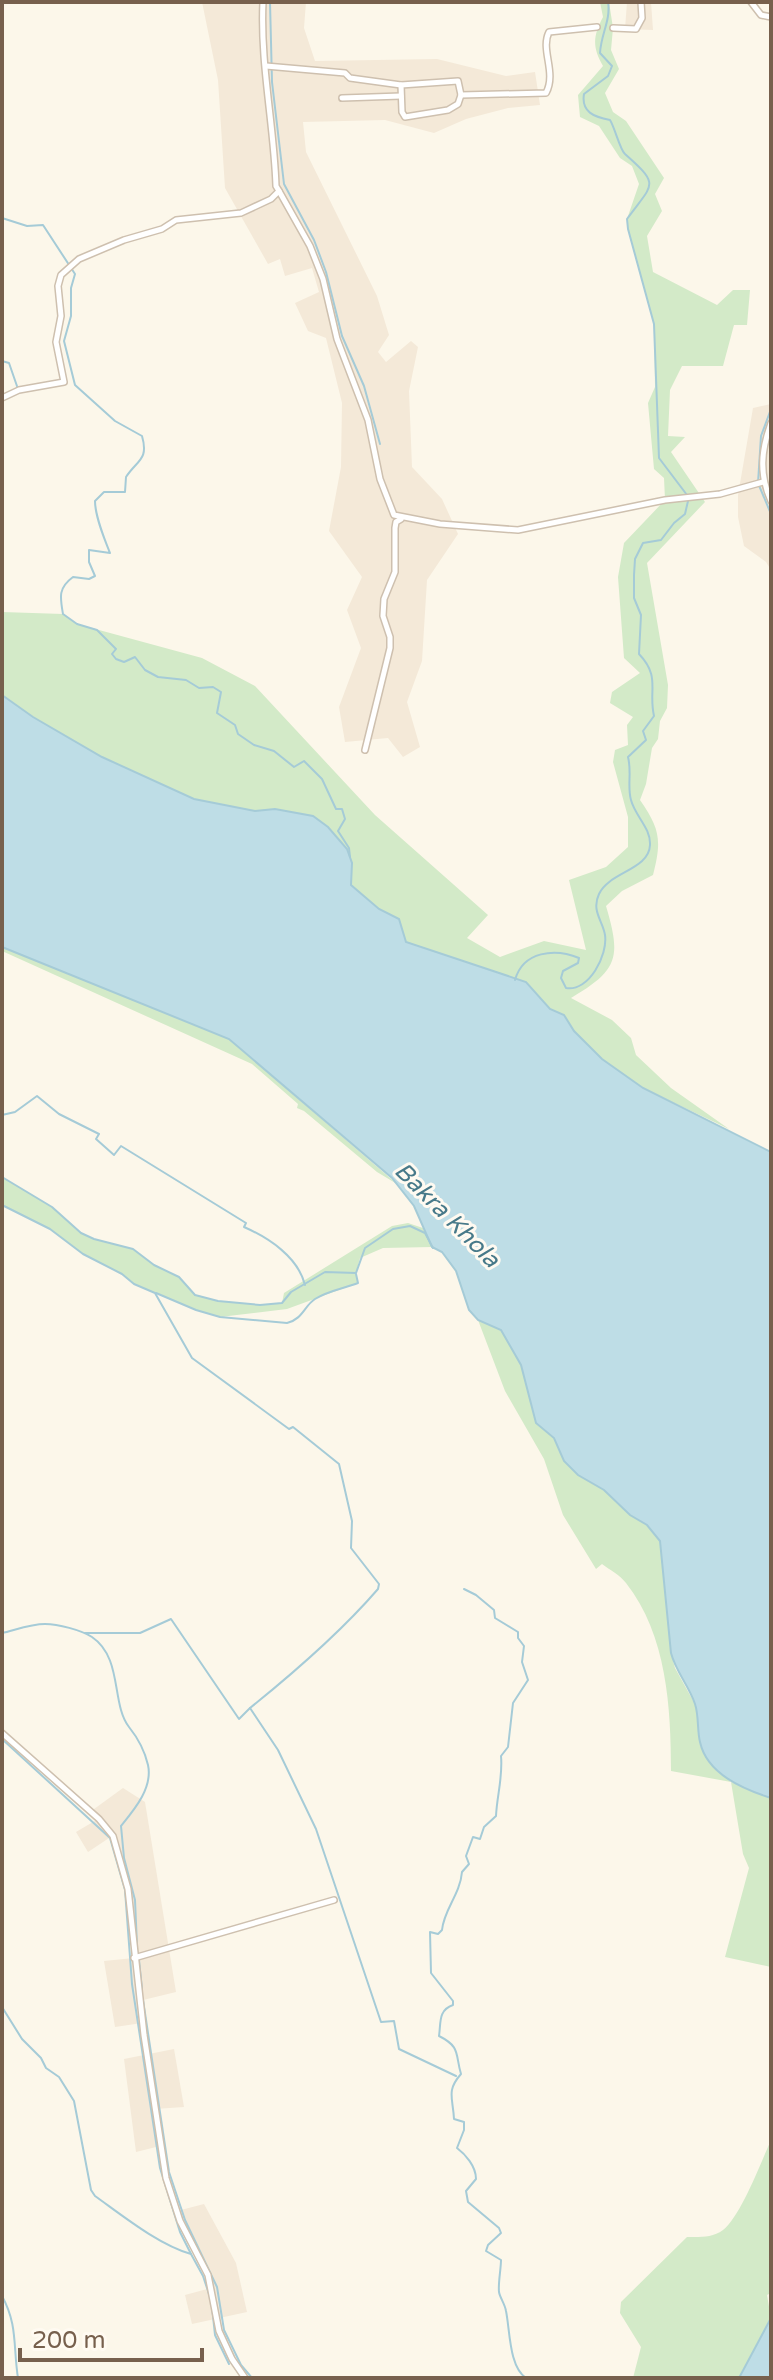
<svg xmlns="http://www.w3.org/2000/svg" width="773" height="2380" font-family="'Varela Round',sans-serif">
<style>
.residential{fill:#f4e9d8}
.green{fill:#d3eac8}
.water{fill:#bedde6;stroke:#a5cbd7;stroke-width:2}
.lines{fill:none;stroke-linecap:round;stroke-linejoin:round}
.stream{stroke:#a5cbd7;stroke-width:2}
.minor-casing{stroke:#cec0af;stroke-width:8}
.minor{stroke:#fff;stroke-width:5}
.labels{text-anchor:middle;dominant-baseline:central;stroke-width:6;stroke-linejoin:round;paint-order:stroke}
.water-label{font-size:24px;font-style:italic;fill:#477989;stroke:#fffaf1}
</style>
<rect width="100%" height="100%" fill="#fcf7ea"/>
<g class="residential">
<path d="M202,2h104l-2,26 11,33 122,-2 69,17 29,-4 5,33 -32,3 -42,11 -32,14 -49,-13 -82,2 3,30 71,144 12,39 -11,17 8,10 25,-21 7,6 -9,44 3,76 30,32 16,35 -31,46 -5,81 -15,41 13,45 -17,10 -15,-19 -43,4 -6,-35 22,-59 -14,-38 15,-33 -33,-46 12,-64 1,-64 -16,-65 -18,-7 -13,-28 24,-11 -7,-24 -27,8 -5,-17 -12,5 -43,-76 -7,-108z"/>
<path d="M627,2h24l2,28 -28,-1z"/>
<path d="M771,404v166l-5,-8 -22,-16 -6,-29v-22l15,-87z"/>
<path d="M123,1788l22,14 31,190 -37,9 3,22 -27,4 -11,-66 30,-3 -6,-69 -16,-53 -24,16 -12,-20 22,-13 -8,-7z"/>
<path d="M174,2049l10,58 -29,2 5,37 -24,6 -12,-93z"/>
<path d="M204,2204l32,59 11,49 -55,12 -7,-29 26,-7 -34,-77z"/>
</g>
<g class="green">
<path d="M600,2h9l4,26 -2,22 8,19 -14,24 8,19 13,9 38,57 -9,16 7,17 -15,25 6,36 64,33 16,-15h17l-3,35h-13l-11,41h-41l-12,24 -2,46 17,1 -14,15 34,50 -58,61 21,122 -1,23 -7,13 -2,18 -6,9 -6,36 -6,16c20,29 22,40 13,75l-31,16 -16,15c15,51 13,64 -35,92l41,22 19,18 5,17 35,33 58,41 -86,-41 -41,-29 -28,-28 -10,-15 -14,-7 -24,-27 -120,-40 -7,-23 -20,-10 -28,-24 1,-22 -77,-54 -20,2 -61,-12 -92,-42 -69,-40 -31,-22v-83l61,2 14,10 125,34 53,28 120,129 113,100 -21,23 33,19 44,-16 42,9 -17,-70 37,-13 22,-20v-30l-15,-55 2,-12 13,-5 -1,-20 6,-8 -23,-14 2,-11 28,-19 -16,-15 -6,-81 6,-34 41,-43 -1,-22 -10,-9 -6,-66 7,-16 -1,-63 -26,-95 -1,-10 12,-35 -7,-18 -12,-8 -21,-32 -19,-9 -2,-22 25,-29c-11,-19 -10,-30 0,-49z"/>
<path d="M2,947l227,92 168,145 -20,-12 -73,-61 -7,-3 1,-4 -46,-40 -250,-113z"/>
<path d="M2,1177l50,30 29,26 13,6 39,10 21,16 25,12 17,18 22,6 42,4 22,-2 2,-10 108,-67 16,-3 15,5 9,19 -49,1 -23,10 -4,15 2,10 -71,26 -67,8 -24,-7 -62,-26 -12,-10 -39,-20 -33,-25 -45,-23 -3,-1z"/>
<path d="M478,1320l23,10 20,35 15,58 18,15 10,23 22,19 18,10 26,25 17,10 13,16 11,112 4,15 21,38 5,42 30,34 40,16v169l-46,-10 24,-89 -6,-14 -12,-72 -60,-11c0,-63 -4,-136 -45,-188 -6,-8 -16,-13 -24,-19l-6,5 -33,-54 -19,-56 -39,-68z"/>
<path d="M771,2140v153l-4,2 4,23 -32,60h-106l8,-31 -21,-34 1,-11 66,-65c13,0 25,1 36,-7 18,-14 38,-68 48,-90z"/>
</g>
<g class="water">
<path d="M2,695l31,22 69,40 92,42 61,12 20,-2 38,7 15,11 19,22 5,14 -1,22 28,24 20,10 7,23 120,40 24,27 14,6 10,16 28,28 41,29 128,64v646c-28,-9 -64,-24 -71,-56 -3,-12 -1,-26 -5,-38 -6,-18 -19,-32 -24,-51l-11,-112 -13,-16 -17,-10 -26,-25 -26,-15 -14,-14 -10,-23 -18,-15 -15,-58 -20,-35 -23,-10 -9,-10 -13,-39 -14,-19 -10,-5 -18,-41 -22,-28 -163,-139 -227,-92z"/>
<path d="M771,2318v60h-32z"/>
</g>
<g class="lines">
<g class="stream">
<path d="M270,2l2,80 12,102 30,56 12,32 16,64 22,50 16,58"/>
<path d="M608,2c3,18 -7,32 -8,51l12,13 -4,10 -24,18c-3,18 10,23 26,26 5,8 10,30 15,34 36,32 28,29 2,65l1,10 26,95 5,134 28,37"/>
<path d="M2,218l25,8 16,-1 32,49 -4,14v28l-7,25 11,44 40,36 27,15c7,24 -5,24 -16,41l-1,15h-21l-9,9c0,15 9,37 15,52l-21,-3v12l6,14 -6,3 -16,-2c-15,11 -13,20 -10,37l14,10 20,6 19,19 -4,5 4,5 8,3 11,-5 10,13 13,7 28,3 13,8 14,-1 8,5 -4,21 18,12 3,9 16,11 20,6 20,16 10,-6 18,18 14,30h6l3,10 -7,12 11,17 1,9"/>
<path d="M2,361l7,2 9,26"/>
<path d="M771,409l-10,27 -3,47 13,31"/>
<path d="M515,980c8,-29 40,-32 64,-22l-1,5 -15,8 -2,7 5,10c23,4 42,-33 39,-53 -2,-14 -14,-24 -6,-41 10,-22 50,-24 51,-49 1,-17 -15,-29 -19,-45 -4,-14 1,-28 -3,-43l18,-17 -3,-9 11,-15c-6,-26 7,-39 -15,-62l2,-39 -7,-17v-23l1,-16 8,-16 18,-3 13,-17 11,-9 3,-13"/>
<path d="M2,1115l13,-3 22,-16 22,18 40,20 -3,5 18,16 7,-9 125,77 -2,4c25,11 54,30 61,58"/>
<path d="M2,1177l50,30 29,26 13,6 39,10 21,16 25,12 16,18 23,6 42,4 22,-2 9,-11 34,-20 31,1 9,-25 28,-19 17,-3 15,7 8,15"/>
<path d="M2,1205l48,24 33,25 39,20 12,10 21,9 37,65 97,71 4,-2 46,37 13,57 -1,27 28,36 -1,5c-38,44 -82,82 -128,119"/>
<path d="M156,1293l40,17 24,7 67,6c16,-4 17,-17 28,-24 12,-8 30,-11 43,-16l-2,-9"/>
<path d="M464,1589l12,6 18,15 1,8 23,14v6l6,8 -2,16 6,18 -15,23 -5,44 -7,9c2,21 -4,39 -5,60l-12,11 -4,12 -7,-2 -7,19 3,8 -7,8c-2,23 -18,37 -20,58l-4,4 -8,-2 1,41 22,28v4c-15,5 -12,18 -14,31 22,11 16,18 22,38 -15,17 -8,24 -7,45l10,3v8l-7,18c8,6 19,18 19,31l-10,12 2,11 31,26 2,5 -13,12 -2,6 15,9c0,9 -3,23 -2,32 1,6 6,12 7,19 4,19 3,56 20,67"/>
<path d="M2,1633c13,-3 29,-9 43,-9 13,0 36,6 47,13 31,21 19,67 37,90 8,10 16,25 19,38 5,23 -14,45 -27,61l3,32 11,42 2,46"/>
<path d="M85,1633h55l31,-14 68,100 11,-11 28,42 38,79 65,193 13,-1 5,28 57,27"/>
<path d="M2,1739l108,99 15,52 7,94 28,184 20,64 11,22"/>
<path d="M139,1960l3,29"/>
<path d="M143,2000l26,172 16,48 32,67 7,43 17,35 11,13"/>
<path d="M2,2007l20,32 19,19 5,10 13,9 15,24 17,89 4,6c28,20 64,49 96,58l12,22 7,21"/>
<path d="M2,2296c16,29 11,51 16,82"/>
<path d="M212,2307l3,28 14,29"/>
</g>
<defs>
<g id="minor">
<path d="M751,2l10,13 10,2"/>
<path d="M613,28l23,1 6,-11 -1,-16"/>
<path d="M266,66l79,7 5,5 51,7 57,-4 3,14 85,-2c11,-21 -6,-43 3,-61l48,-5"/>
<path d="M401,85l1,27 3,5 43,-7 10,-6 3,-9"/>
<path d="M342,98l59,-2"/>
<path d="M279,191l31,55 13,33 14,60 31,81 12,59 14,36 46,9 78,6 147,-30 55,-6 43,-12"/>
<path d="M2,398l17,-8 45,-8 -8,-40 5,-26 -3,-30 3,-11 18,-16 45,-19 38,-11 14,-9 65,-7 30,-14 8,-8 -3,-5c-2,-61 -16,-123 -13,-184"/>
<path d="M771,423c-10,28 -12,51 0,78"/>
<path d="M365,750l25,-102v-11l-7,-21 1,-17 11,-27v-44l1,-6 5,-3"/>
<path d="M2,1733l97,86 14,17 15,53 16,146 22,143 14,43 28,54 11,56 13,28 13,19"/>
<path d="M134,1958l200,-58"/>
</g>
</defs>
<use href="#minor" class="minor-casing"/>
<use href="#minor" class="minor"/>
</g>
<g class="labels">
<g class="water-label">
<text transform="translate(447 1215) rotate(45)">Bakra Khola</text>
</g>
</g>
<rect width="773" height="2380" fill="none" stroke="#77604d" stroke-width="8"/>
<path d="M20 2348v12h182v-12" fill="none" stroke="#77604d" stroke-width="4"/>
<text x="32" y="2348" font-size="24" fill="#77604d" stroke="#fffaf1" stroke-width="6" paint-order="stroke">200 m</text>
</svg>
